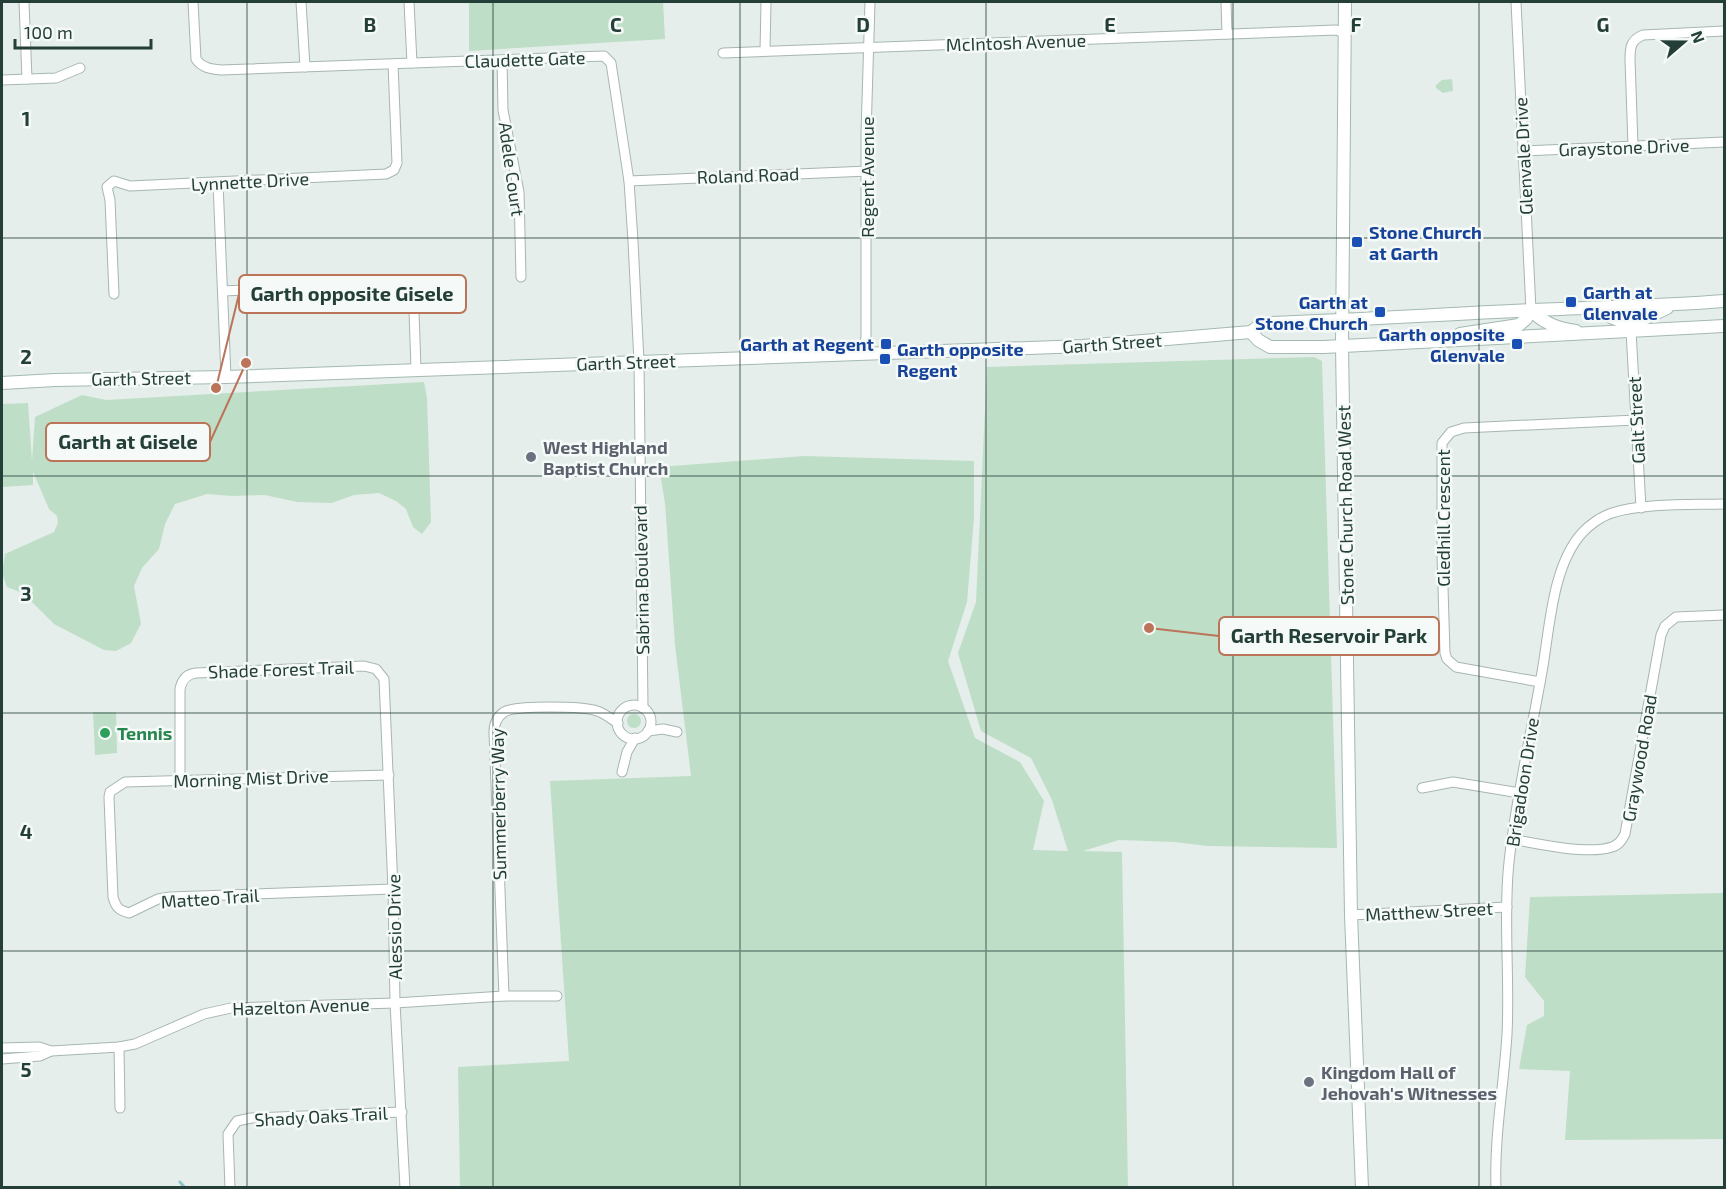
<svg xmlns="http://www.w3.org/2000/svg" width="1726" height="1189" font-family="'Exo 2',sans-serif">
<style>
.green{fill:#bfdec7}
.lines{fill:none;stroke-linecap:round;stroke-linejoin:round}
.stream{stroke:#8fc6d0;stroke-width:3}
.street-casing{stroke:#a7b6b1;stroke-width:11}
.secondary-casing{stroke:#a3b9b1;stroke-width:14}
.street{stroke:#fff;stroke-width:9}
.secondary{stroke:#fff;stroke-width:12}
.grid{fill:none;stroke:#243f38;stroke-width:1.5;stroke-opacity:0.55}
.transit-dot{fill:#1a4fb4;stroke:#f5faf8;stroke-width:2}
.worship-dot{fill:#6b7280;stroke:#f5faf8;stroke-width:2}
.leisure-dot{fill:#2e9e5b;stroke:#f5faf8;stroke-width:2}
.labels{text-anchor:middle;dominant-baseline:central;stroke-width:5;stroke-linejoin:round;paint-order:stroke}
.street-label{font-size:18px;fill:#243f38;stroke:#f5faf8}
.transit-label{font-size:18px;font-weight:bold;fill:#164399;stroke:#f5faf8;text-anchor:start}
.worship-label{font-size:18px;font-weight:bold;fill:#5b616d;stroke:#f5faf8;text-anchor:start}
.leisure-label{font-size:18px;font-weight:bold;fill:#27864d;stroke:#f5faf8;text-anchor:start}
.grid-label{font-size:20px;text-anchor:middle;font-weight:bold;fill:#243f38;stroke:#f5faf8;stroke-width:5;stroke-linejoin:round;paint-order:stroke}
.leader{fill:none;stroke:#bb7458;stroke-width:2}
.callout-dot{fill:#bb7458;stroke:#f5faf8;stroke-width:2}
.callout{fill:#f5faf8;stroke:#bb7458;stroke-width:2}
.callout-label{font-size:20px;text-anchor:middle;font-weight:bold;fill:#243f38}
</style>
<rect width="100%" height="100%" fill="#e5eeea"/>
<g class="green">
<path d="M469,2h194l2,37 -196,12z"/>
<path d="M1452,79l1,12 -10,2 -7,-5v-3l6,-5z"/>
<path d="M1314,357l8,4 15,487 -129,-2 -34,-4 -55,-2 -36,11 39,1 6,335h-668l-2,-120 111,-6 -19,-280 141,-5 -16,-131 -10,-142 -6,-36 145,-11 170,5v57l-7,84 -19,59 27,77 45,24 24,39 -11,49 35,1 -16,-51 -21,-42 -50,-27 -23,-78 18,-51 11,-235z"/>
<path d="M424,382l3,16 4,124 -9,12 -9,-7 -7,-18 -10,-8 -17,-8 -25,2 -22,8 -35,-1 -32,-7 -33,1 -25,-2 -32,10 -10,20 -6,25 -17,19 -8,18 7,38 -10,19 -15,8 -12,-1 -50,-26 -31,-31 -16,-6 -5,-14 3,-19 49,-22 4,-9 -1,-7 -8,-7 -16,-37v13l-31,2v-83l26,-1 4,58 3,-44 47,-22 24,5z"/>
<path d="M93,712h23l1,41 -22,2z"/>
<circle cx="634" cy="721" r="7"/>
<path d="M1724,893v246l-159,1 5,-69 -51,-2 8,-44 17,-9v-15l-19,-24 5,-80z"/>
</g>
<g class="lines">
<path class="stream" d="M180,1182l5,6"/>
<defs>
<g id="street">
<path d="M24,2l3,77"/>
<path d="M193,2l3,57c6,9 15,10 25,11l383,-14 7,7 18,118 4,60 6,121 4,346"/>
<path d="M301,2l4,65"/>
<path d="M409,2l3,61"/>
<path d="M1226,2l1,32"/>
<path d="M1516,2l15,308"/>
<path d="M765,51l1,-49"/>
<path d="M723,53l613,-23 9,3"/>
<path d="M502,60l1,50 16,82 2,85"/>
<path d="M2,80l54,-2 24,-10"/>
<path d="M1633,146l-3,-87c0,-12 1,-19 13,-24l81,-4"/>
<path d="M1523,151l201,-9"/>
<path d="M629,181l239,-10"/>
<path d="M218,183l8,194"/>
<path d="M223,291l190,-8 3,86"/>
<path d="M114,294l-4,-94 -3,-13 7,-6 16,5 256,-12 8,-4 3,-7 -4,-99"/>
<path d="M1631,331l10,177"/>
<path d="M863,353l3,-16v-203l4,-132"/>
<path d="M1540,682l-84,-15 -9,-8 -2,-6 -3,-98v-112l9,-11 13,-4 172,-8"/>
<circle cx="634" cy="722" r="17"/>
<path d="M648,731l15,-2 14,3"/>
<path d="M622,772l5,-20 8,-14"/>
<path d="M389,775l-264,7 -15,10 -1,5 4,100c3,11 6,13 16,16l29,-14 12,-2 223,-8"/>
<path d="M180,780v-91c2,-10 7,-15 16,-16l168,-7 12,3 8,10 9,210 2,114 10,185"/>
<path d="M1422,788l31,-6 67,11"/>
<path d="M1512,839c25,5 77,16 100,8 7,-2 10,-7 13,-13l36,-199 4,-9 11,-9 48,-2"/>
<path d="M1351,915l156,-8"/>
<path d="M504,996l-10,-264c0,-8 3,-15 10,-20 12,-7 79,-6 93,-1 7,2 14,8 21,12"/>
<path d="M119,1047l1,61"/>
<path d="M2,1048l37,-1 12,4 68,-4 16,-3 69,-30 27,-6 164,-5 109,-7h53"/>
<path d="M2,1059l38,-3 11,-5"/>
<path d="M230,1188l-2,-54 9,-13 14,-3 151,-6"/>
<path d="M1496,1188c-2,-52 8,-103 11,-154 3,-57 -4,-115 2,-172 7,-66 23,-131 34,-196 7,-42 10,-101 39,-133 7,-8 20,-17 30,-20 31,-10 79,-8 112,-9"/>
</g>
<g id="secondary">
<path d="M1345,2l-3,344 9,569 11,273"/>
<path d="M1594,310l29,12 8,9 4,-8 32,-15"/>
<path d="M1251,332l7,8 12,7h54l400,-21"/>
<path d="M1460,334l59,-9 7,-6 5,-9c11,12 28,19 45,21"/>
<path d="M2,383l53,-3 171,-3 857,-31 168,-14 9,-7 11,-2c87,-3 175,-9 263,-13 63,-3 127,-4 190,-9"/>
</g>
</defs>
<use href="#street" class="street-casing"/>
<use href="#secondary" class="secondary-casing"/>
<use href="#street" class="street"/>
<use href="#secondary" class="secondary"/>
</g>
<path class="grid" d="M247,2v1186M493,2v1186M740,2v1186M986,2v1186M1233,2v1186M1479,2v1186M2,238h1722M2,476h1722M2,713h1722M2,951h1722"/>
<g class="transit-dot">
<rect x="1351" y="236" width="12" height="12" rx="3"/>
<rect x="1565" y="296" width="12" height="12" rx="3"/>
<rect x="1374" y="306" width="12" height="12" rx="3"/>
<rect x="880" y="338" width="12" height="12" rx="3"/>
<rect x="1511" y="338" width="12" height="12" rx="3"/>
<rect x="879" y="353" width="12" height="12" rx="3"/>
</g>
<g class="worship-dot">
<circle cx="531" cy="457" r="6"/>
<circle cx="1309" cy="1082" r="6"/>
</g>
<circle class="leisure-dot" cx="105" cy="733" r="6"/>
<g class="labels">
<g class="street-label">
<text transform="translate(1016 42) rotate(-2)">McIntosh Avenue</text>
<text transform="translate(525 59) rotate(-2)">Claudette Gate</text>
<text transform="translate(1624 147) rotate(-2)">Graystone Drive</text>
<text transform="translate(1523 156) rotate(-93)">Glenvale Drive</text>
<text transform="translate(512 169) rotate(82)">Adele Court</text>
<text transform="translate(748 175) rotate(-2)">Roland Road</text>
<text transform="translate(867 177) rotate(-90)">Regent Avenue</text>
<text transform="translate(250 181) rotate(-3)">Lynnette Drive</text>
<text transform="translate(1112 343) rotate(-4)">Garth Street</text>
<text transform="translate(626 362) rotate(-2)">Garth Street</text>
<text transform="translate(141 378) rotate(-1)">Garth Street</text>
<text transform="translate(1636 420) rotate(-93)">Galt Street</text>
<text transform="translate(1345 505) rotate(-91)">Stone Church Road West</text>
<text transform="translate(1443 518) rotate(-90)">Gledhill Crescent</text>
<text transform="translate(641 580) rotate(-91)">Sabrina Boulevard</text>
<text transform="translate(281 669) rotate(-2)">Shade Forest Trail</text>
<text transform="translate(1639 758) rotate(-80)">Graywood Road</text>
<text transform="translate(251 778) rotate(-2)">Morning Mist Drive</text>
<text transform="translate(1522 782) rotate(-81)">Brigadoon Drive</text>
<text transform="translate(498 804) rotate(-91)">Summerberry Way</text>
<text transform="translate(210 898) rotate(-4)">Matteo Trail</text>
<text transform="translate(1429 911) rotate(-3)">Matthew Street</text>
<text transform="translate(394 927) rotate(-91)">Alessio Drive</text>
<text transform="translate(301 1006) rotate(-2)">Hazelton Avenue</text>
<text transform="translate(321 1116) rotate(-3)">Shady Oaks Trail</text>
</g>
<g class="transit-label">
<text x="1369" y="232">Stone Church<tspan x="1369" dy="21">at Garth</tspan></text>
<text x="1583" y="292">Garth at<tspan x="1583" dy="21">Glenvale</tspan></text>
<text x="1368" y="302" text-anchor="end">Garth at<tspan x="1368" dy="21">Stone Church</tspan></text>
<text x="1505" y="334" text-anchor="end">Garth opposite<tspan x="1505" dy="21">Glenvale</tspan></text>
<text x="874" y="344" text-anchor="end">Garth at Regent</text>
<text x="897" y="349">Garth opposite<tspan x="897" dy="21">Regent</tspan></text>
</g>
<g class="worship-label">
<text x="543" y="447">West Highland<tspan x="543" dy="21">Baptist Church</tspan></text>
<text x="1321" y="1072">Kingdom Hall of<tspan x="1321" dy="21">Jehovah's Witnesses</tspan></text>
</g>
<g class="leisure-label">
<text x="117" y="733">Tennis</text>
</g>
</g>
<g class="grid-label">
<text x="370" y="32">B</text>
<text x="616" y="32">C</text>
<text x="863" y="32">D</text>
<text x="1110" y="32">E</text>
<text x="1356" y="32">F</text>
<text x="1603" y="32">G</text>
<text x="26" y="126">1</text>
<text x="26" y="364">2</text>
<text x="26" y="601">3</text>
<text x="26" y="839">4</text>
<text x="26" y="1077">5</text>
</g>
<path class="leader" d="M216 388L239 294M246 363L210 442M1149 628L1219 636"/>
<g class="callout-dot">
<circle cx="216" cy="388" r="6"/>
<circle cx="246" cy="363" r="6"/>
<circle cx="1149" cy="628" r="6"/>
</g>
<g class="callout">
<rect x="239" y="275" width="227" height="38" rx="6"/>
<rect x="46" y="423" width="164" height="38" rx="6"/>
<rect x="1219" y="617" width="220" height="38" rx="6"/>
</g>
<g class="callout-label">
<text x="352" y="301">Garth opposite Gisele</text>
<text x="128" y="449">Garth at Gisele</text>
<text x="1329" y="643">Garth Reservoir Park</text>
</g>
<rect width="1726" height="1189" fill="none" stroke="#243f38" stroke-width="6"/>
<g transform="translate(1684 42) rotate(70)" stroke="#f5faf8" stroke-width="4.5" paint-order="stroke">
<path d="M0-4.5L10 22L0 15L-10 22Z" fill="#243f38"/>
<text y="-9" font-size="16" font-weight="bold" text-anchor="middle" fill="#243f38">N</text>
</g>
<path d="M15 39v9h136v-9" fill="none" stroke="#243f38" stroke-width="3"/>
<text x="24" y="39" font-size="18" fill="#243f38" stroke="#f5faf8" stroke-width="4.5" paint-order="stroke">100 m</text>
</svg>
